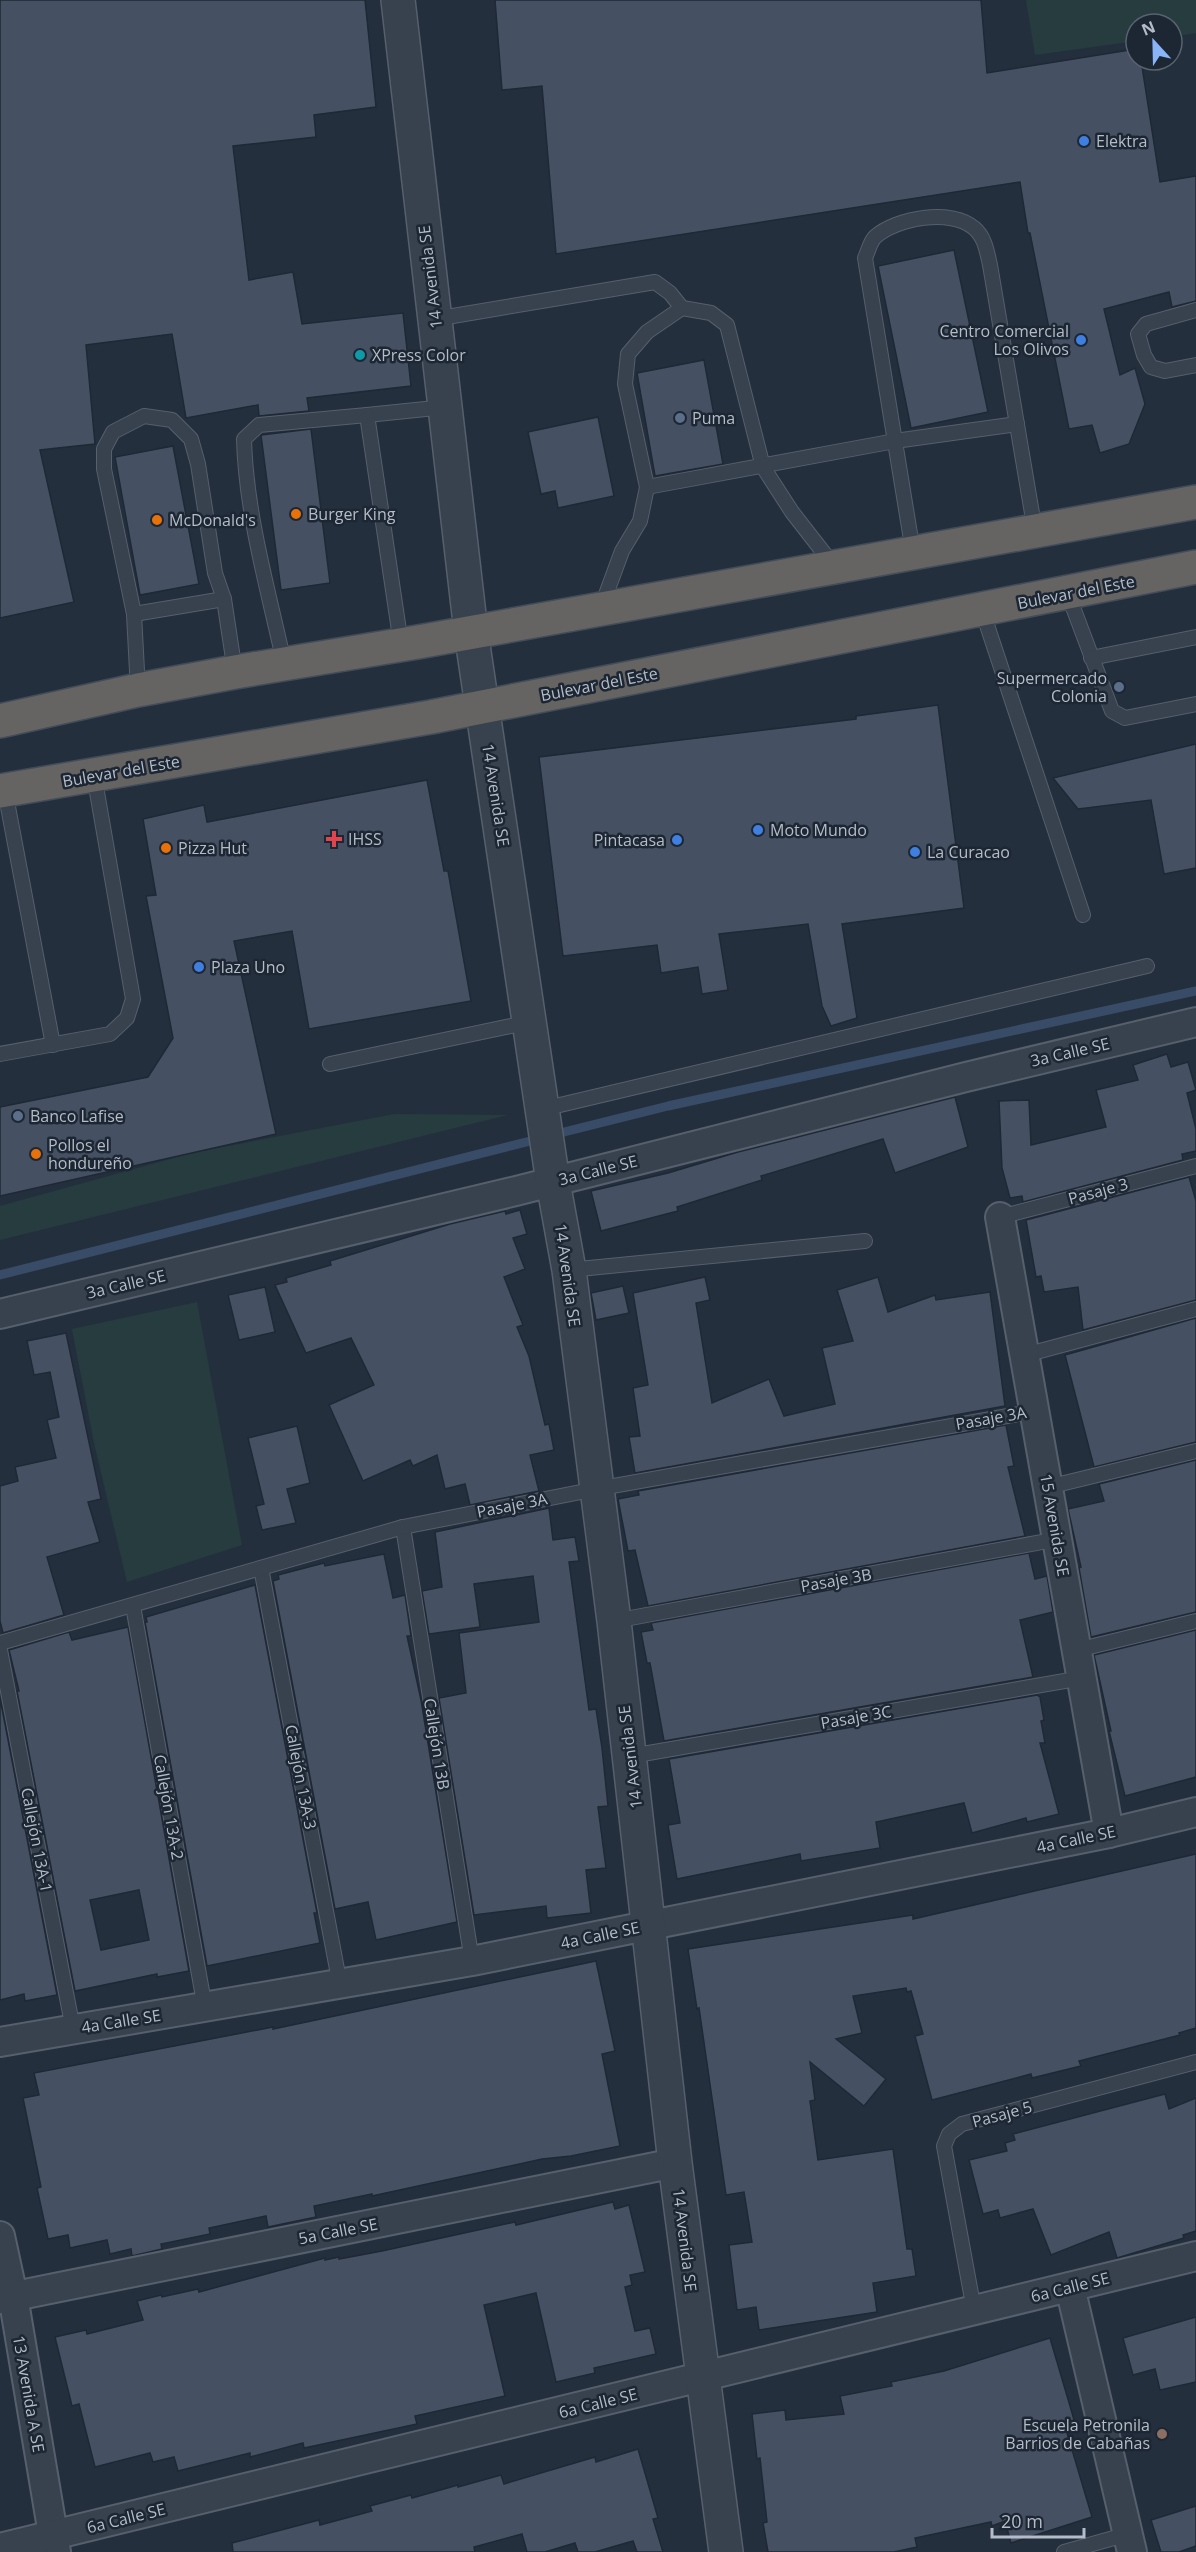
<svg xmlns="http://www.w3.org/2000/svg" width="1196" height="2552" font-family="'Open Sans',sans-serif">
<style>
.green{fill:#263c3f}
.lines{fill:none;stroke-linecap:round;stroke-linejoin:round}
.stream{stroke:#394c67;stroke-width:9}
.building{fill:#455162;stroke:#1f2835;stroke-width:1.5;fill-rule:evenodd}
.service-casing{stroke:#565f6c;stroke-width:16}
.minor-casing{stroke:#565f6c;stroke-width:32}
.tertiary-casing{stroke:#565f6c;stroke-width:36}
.trunk-casing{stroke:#434c59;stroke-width:36}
.service{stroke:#38414e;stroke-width:14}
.minor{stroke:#38414e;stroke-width:28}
.tertiary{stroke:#38414e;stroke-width:33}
.trunk{stroke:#656462;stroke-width:33}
.shop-dot{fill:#3f7fe0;stroke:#1d2633;stroke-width:2}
.culture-dot{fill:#0f9aa8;stroke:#1d2633;stroke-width:2}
.service-dot{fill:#5c6f8a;stroke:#1d2633;stroke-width:2}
.food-dot{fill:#e8710a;stroke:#1d2633;stroke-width:2}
.health-dot{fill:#e0444e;stroke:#1d2633;stroke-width:2}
.education-dot{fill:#8d6e63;stroke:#1d2633;stroke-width:2}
.labels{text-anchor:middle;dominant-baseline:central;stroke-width:5;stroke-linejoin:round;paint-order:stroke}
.poi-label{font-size:16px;fill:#b4bcc9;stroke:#1d2633;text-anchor:start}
.street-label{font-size:16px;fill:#b4bcc9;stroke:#1d2633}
</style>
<rect width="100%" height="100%" fill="#242f3e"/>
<g class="green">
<path d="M1026,0h170v33l-24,4v-13h-36v17l-101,14z"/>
<path d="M394,1114l114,1 -508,125v-34l192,-53z"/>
<path d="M197,1302l45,243 -115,37 -33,-139 -22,-114z"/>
</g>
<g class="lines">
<g class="stream">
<path d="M556,1134l112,-28 528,-115"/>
<path d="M0,1275l538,-136"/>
</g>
</g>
<g class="building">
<path d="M0,0h365l11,107 -62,8 2,22 -83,9 16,134 44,-8 9,52 101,-11 8,73 -104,12 2,13 -50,5 -1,-11 -72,13 -14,-84 -86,11 9,99 -55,6 34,152 -74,16z"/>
<path d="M495,0h486l6,73 149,-24v11h5l19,122 36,-6v125l-24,6 -3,-15 -65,17 16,66 15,-7 10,36 -16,40 -29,9 -8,-28 -23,4 -39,-196h-2l-8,-51 -464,72 -14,-168 -40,4z"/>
<path d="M954,250l34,162 -77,16 -33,-162z"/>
<path d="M704,360l19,104 -68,12 -18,-103z"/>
<path d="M598,417l16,79 -56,12 -3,-17 -14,3 -13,-62z"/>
<path d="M311,429l19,154 -49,7 -20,-155z"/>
<path d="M173,446l26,138 -59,11 -25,-138z"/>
<path d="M938,705l26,203 -122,16 15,94 -26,8 -9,-20 -14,-82 -89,10 9,56 -26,4 -4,-27 -37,6 -4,-28 -94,11 -24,-199 317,-38v-3z"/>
<path d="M1196,744v124l-32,6 -13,-74 -73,9 -25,-31z"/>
<path d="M427,780l17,91h4l23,130 -162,28 -17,-98 -58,10 42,193 -276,62v-89l148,-30 25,-39 -27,-142 10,-1 -13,-76 61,-14 3,17z"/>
<path d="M1167,1054l4,13 17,-5 8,28 -9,3 9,36v22l-14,3 1,6 -160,42 -1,-6 -12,2 -8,-30 -3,-67 30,-1 2,45 75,-18 -10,-37 42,-10 -5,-15z"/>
<path d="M955,1097l13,50 -73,26 -12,-34 -122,37 1,4 -85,27 1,4 -77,20 -10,-40 77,-18 70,-21z"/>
<path d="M1189,1177l7,24v99l-113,30 -5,-43 -34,5 -3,-16 -5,1 -10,-57z"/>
<path d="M520,1210l7,24 -14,4 12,31 -21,8 19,48 -6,2 12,29 16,69 4,-1 5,26 -24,5 9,36 -69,14 -5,-21 -20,5 -8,-34 -24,11 -3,-6 -47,21 -34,-76 45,-20 -23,-47 -45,15 -31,-68 12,-3 -1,-4 45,-13 -1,-4 120,-37 55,-13 1,3z"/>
<path d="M705,1277l5,23 -14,3 16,100 57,-24 15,37 51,-12 -13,-56 31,-7 -16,-51 41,-13 10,35 47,-17 1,5 54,-8 15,114 -370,67 -6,-36 11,-1 -7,-48 15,-3 -15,-92z"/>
<path d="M623,1286l6,27 -33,7 -5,-27z"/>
<path d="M265,1287l10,45 -36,8 -11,-45z"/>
<path d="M1196,1318v124l-102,25 -29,-112z"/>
<path d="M66,1333l35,166 -13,3 12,40 -53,15 17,58 -61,18 -3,-12v-135l18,-5 -3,-14 41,-9 -9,-38 12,-3 -9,-45 -16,3 -7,-34z"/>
<path d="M1006,1425l8,41 -6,1 17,69 -377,70 -13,-56 -7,1 -10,-52 21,-4 -1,-4z"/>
<path d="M297,1426l13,57 -23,6 9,34 -34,7 -6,-24 8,-2 -16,-66z"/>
<path d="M1196,1460v152l-105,25 -12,-69 2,-1 -13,-58 36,-8 -5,-17z"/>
<path d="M549,1508l4,32 22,-3 4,24 -10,1 20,148 7,-1 6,39 6,58 -10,1 8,61 -20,2 5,43 -44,5 -1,-12 -72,9 -35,-217 27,-5 -7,-60 80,-11 -6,-46 -59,8 6,43 -51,7 -7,-43 20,-4 -7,-55z"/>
<path d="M1029,1553l6,26 12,-3 6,36 -33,8 13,57 -369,64 -14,-78h-3l-6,-31 12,-2 -2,-7z"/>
<path d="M384,1554l9,44 12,-3 6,41h-4l14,64 36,222 -81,18 -8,-38 -33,7 -62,-328 6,-2 -1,-4 46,-12 1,3z"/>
<path d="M255,1585l62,328h-3l6,30 -113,23 -62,-344h2l-1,-5z"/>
<path d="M128,1627l61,344 -32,6v-3l-82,17 -58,-300h2l-10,-41 60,-18 3,8zM139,1890l10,50 -48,10 -11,-50z"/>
<path d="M1196,1630v147l-71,19 -16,-65h2l-17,-76z"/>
<path d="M1037,1695l3,2 4,23 -3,1 4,22h-5l19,71 -32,8 -1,-4 -54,15 -8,-30 -88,19 4,26 -79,13 -1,-7 -123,25 -9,-54 12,-2 -11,-64z"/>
<path d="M0,1698l57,297 -32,6 -1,-7 -24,6z"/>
<path d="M1196,1854v174l-17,5 1,2 -101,26 2,5 -49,12 -1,-4 -99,26 -17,-64 8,-2 -12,-43 -4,1 -1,-4 -53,8 9,37 -26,6 50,40 -22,27 -54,-44 5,38 -5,1 8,59 75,-11 14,100h5l4,27 -43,7 4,29 -118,18 -3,-23 -19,3 -8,-65 23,-3 -8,-50 -18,3 -27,-187 -2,1 -9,-60 225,-34v4z"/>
<path d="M596,1961l19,90 -13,3 18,92 -49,10 -29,3 -170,37v-2l-58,12 2,11 -48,10 -2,-11 -57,12 1,6 -49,10 1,5 -30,7 -1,-7 -21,5 -3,-14 -37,8 -2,-13 -20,4 -11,-51 4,-1 -18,-89 16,-3 -5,-22 239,-46v2z"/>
<path d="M1165,2094l4,15 27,-11v133l-13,4 1,3 -67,20 -8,-26 -58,23 -18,-46 -33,9 -2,-8 -15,4 -14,-54 38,-9 -2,-8 10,-3 -2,-6z"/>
<path d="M613,2202l2,7 14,-4 16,67 -15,3 2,10 -7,2 10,44 15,-3 6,26 -62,14 1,5 -39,9 -20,-89 -52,12 21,91 -90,20 2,8 -113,24 -1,-5 -53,14v-4l-72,18 -4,-14 -21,5 -3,-9 -55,14 -16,-63 -7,2 -17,-69 31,-7 1,4 56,-14 -6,-19 24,-6 1,2 36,-8 1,3 126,-34v2l14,-3v2l43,-8 133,-29 1,3z"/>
<path d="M1196,2317v65l-36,8 -5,-21 -22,6 -10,-37z"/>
<path d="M1050,2338l25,85 -10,3 27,91 -81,26 -6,-22 -13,5 -1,-4 -76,16 2,9 -23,5h-126l-5,-29 4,-1 -7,-64 -3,1 -5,-45 33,-4 1,10 58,-6 -4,-18 52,-10 -1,-4 53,-11z"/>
<path d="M638,2449l20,69 -5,1 10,33h-26l-4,-11 -38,11h-17l-3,-9 -30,9h-18l-5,-18 -48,13 1,5h-242l-1,-9 87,-23 1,5 52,-14 -2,-5 41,-11 1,3 46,-13v2l43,-12 3,9 91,-27 1,5z"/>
<path d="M1196,2506v40l-17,6h-18l-10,-32z"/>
</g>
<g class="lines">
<defs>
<g id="service">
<path d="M1196,310l-50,14 -8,10 6,21 7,12 14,4 31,-6"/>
<path d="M435,319l220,-37 15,11 12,15 29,5 16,12 36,142 29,45 42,54"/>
<path d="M367,415l78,-8"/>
<path d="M647,487l248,-46 122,-17"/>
<path d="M913,552l-48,-294c3,-6 5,-16 10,-21 21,-19 76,-29 99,-9 11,9 13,24 16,37l45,266"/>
<path d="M1068,594l44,117 13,7 71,-14"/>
<path d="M601,608l21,-57 18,-30 7,-34 -22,-103 3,-30 19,-22 35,-24"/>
<path d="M982,610l101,305"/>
<path d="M134,614l90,-15"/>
<path d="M1091,658l105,-21"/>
<path d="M284,663c-16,-74 -38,-149 -40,-224l15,-14 108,-10 34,229"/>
<path d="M138,690l-4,-76 -30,-145v-20l9,-17 31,-16 28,4 19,19 7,25 17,109 9,26 11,73"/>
<path d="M5,791l48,254"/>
<path d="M0,1054l110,-20 17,-16 6,-19 -39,-224"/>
<path d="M330,1064l200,-42"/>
<path d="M543,1109l604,-143"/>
<path d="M1000,1217l196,-51"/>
<path d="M569,1270l296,-29"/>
<path d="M1025,1355l171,-46"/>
<path d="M1048,1487l148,-36"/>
<path d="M403,1527l69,434"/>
<path d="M261,1568l79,417"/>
<path d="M133,1606l72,402"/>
<path d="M614,1621l444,-82"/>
<path d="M0,1643l403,-116 193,-38 439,-78"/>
<path d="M0,1650l73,379"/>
<path d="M1077,1650l119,-29"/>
<path d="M631,1756l451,-78"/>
<path d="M974,2310l-30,-164 5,-12 13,-10 234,-62"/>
<path d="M1064,2552l64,-18"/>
</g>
<g id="minor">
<path d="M1000,1217l109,616"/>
<path d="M0,1314l516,-123 450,-114 230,-55"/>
<path d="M0,2042l472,-81 637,-128 87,-21"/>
<path d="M0,2236l13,60 43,256"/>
<path d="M1070,2287l62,265"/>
<path d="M0,2299l675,-136"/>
<path d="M0,2548l1196,-292"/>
</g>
<path id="tertiary" d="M398,0l73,632 82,550 16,88 45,351 61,542 51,389"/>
<g id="trunk">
<path d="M0,721l138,-31 97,-18 183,-30 778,-140"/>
<path d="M0,791l431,-74 765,-150"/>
</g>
</defs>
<use href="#service" class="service-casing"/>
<use href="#minor" class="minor-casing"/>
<use href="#tertiary" class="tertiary-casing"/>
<use href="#trunk" class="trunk-casing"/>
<use href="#service" class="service"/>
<use href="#minor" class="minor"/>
<use href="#tertiary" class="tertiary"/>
<use href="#trunk" class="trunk"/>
</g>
<g class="shop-dot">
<circle cx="1084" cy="141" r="6"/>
<circle cx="1081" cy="340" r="6"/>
<circle cx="758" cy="830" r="6"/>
<circle cx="677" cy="840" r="6"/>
<circle cx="915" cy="852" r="6"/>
<circle cx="199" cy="967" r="6"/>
</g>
<circle class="culture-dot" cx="360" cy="355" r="6"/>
<g class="service-dot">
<circle cx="680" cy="418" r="6"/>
<circle cx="1119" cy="687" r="6"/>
<circle cx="18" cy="1116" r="6"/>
</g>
<g class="food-dot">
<circle cx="296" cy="514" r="6"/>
<circle cx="157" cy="520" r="6"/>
<circle cx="166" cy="848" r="6"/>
<circle cx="36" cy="1154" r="6"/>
</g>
<path class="health-dot" d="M331 830h6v6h6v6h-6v6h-6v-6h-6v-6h6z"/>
<circle class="education-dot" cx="1162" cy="2434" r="6"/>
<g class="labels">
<g class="poi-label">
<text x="1096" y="141">Elektra</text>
<text x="1069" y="331" text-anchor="end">Centro Comercial<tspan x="1069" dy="18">Los Olivos</tspan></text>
<text x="372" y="355">XPress Color</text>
<text x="692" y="418">Puma</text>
<text x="308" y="514">Burger King</text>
<text x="169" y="520">McDonald's</text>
<text x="1107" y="678" text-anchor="end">Supermercado<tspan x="1107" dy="18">Colonia</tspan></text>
<text x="770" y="830">Moto Mundo</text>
<text x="348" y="839">IHSS</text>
<text x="665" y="840" text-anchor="end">Pintacasa</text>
<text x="178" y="848">Pizza Hut</text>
<text x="927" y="852">La Curacao</text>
<text x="211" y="967">Plaza Uno</text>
<text x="30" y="1116">Banco Lafise</text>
<text x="48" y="1145">Pollos el<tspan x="48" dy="18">hondureño</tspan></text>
<text x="1150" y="2425" text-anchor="end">Escuela Petronila<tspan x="1150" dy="18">Barrios de Cabañas</tspan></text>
</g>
<g class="street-label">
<text transform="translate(430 277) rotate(-97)">14 Avenida SE</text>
<text transform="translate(1076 592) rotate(-11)">Bulevar del Este</text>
<text transform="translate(599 684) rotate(-11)">Bulevar del Este</text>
<text transform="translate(121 771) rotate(-10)">Bulevar del Este</text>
<text transform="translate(496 795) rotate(81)">14 Avenida SE</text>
<text transform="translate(1070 1052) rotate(-13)">3a Calle SE</text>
<text transform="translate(598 1170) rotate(-14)">3a Calle SE</text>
<text transform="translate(1098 1191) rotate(-15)">Pasaje 3</text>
<text transform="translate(568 1275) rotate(82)">14 Avenida SE</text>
<text transform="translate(126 1284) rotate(-13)">3a Calle SE</text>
<text transform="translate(991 1418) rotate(-10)">Pasaje 3A</text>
<text transform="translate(512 1505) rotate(-11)">Pasaje 3A</text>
<text transform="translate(1055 1525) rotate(80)">15 Avenida SE</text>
<text transform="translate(836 1580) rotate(-10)">Pasaje 3B</text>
<text transform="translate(856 1717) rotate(-10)">Pasaje 3C</text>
<text transform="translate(437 1744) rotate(81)">Callejón 13B</text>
<text transform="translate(630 1757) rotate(-97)">14 Avenida SE</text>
<text transform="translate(301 1777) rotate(79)">Callejón 13A-3</text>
<text transform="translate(169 1807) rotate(80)">Callejón 13A-2</text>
<text transform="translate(1076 1839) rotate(-12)">4a Calle SE</text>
<text transform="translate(37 1840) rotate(79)">Callejón 13A-1</text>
<text transform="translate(600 1935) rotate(-12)">4a Calle SE</text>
<text transform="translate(121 2021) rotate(-9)">4a Calle SE</text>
<text transform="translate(1002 2114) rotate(-15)">Pasaje 5</text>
<text transform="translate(338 2231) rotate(-11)">5a Calle SE</text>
<text transform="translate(685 2240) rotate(83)">14 Avenida SE</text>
<text transform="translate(1070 2287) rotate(-14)">6a Calle SE</text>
<text transform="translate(29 2394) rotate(80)">13 Avenida A SE</text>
<text transform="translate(598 2403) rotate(-14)">6a Calle SE</text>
<text transform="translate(126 2518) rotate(-14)">6a Calle SE</text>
</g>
</g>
<g transform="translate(1154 42) rotate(338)"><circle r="28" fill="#1d2633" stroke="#59626f" stroke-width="1.5"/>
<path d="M0-4.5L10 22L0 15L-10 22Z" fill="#8ab4f8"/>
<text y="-9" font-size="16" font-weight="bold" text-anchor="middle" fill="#b4bcc9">N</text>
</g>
<path d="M992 2528v9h92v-9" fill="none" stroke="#b4bcc9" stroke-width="3"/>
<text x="1001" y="2528" font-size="18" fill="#b4bcc9" stroke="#1d2633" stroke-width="4.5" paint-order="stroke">20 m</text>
</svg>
